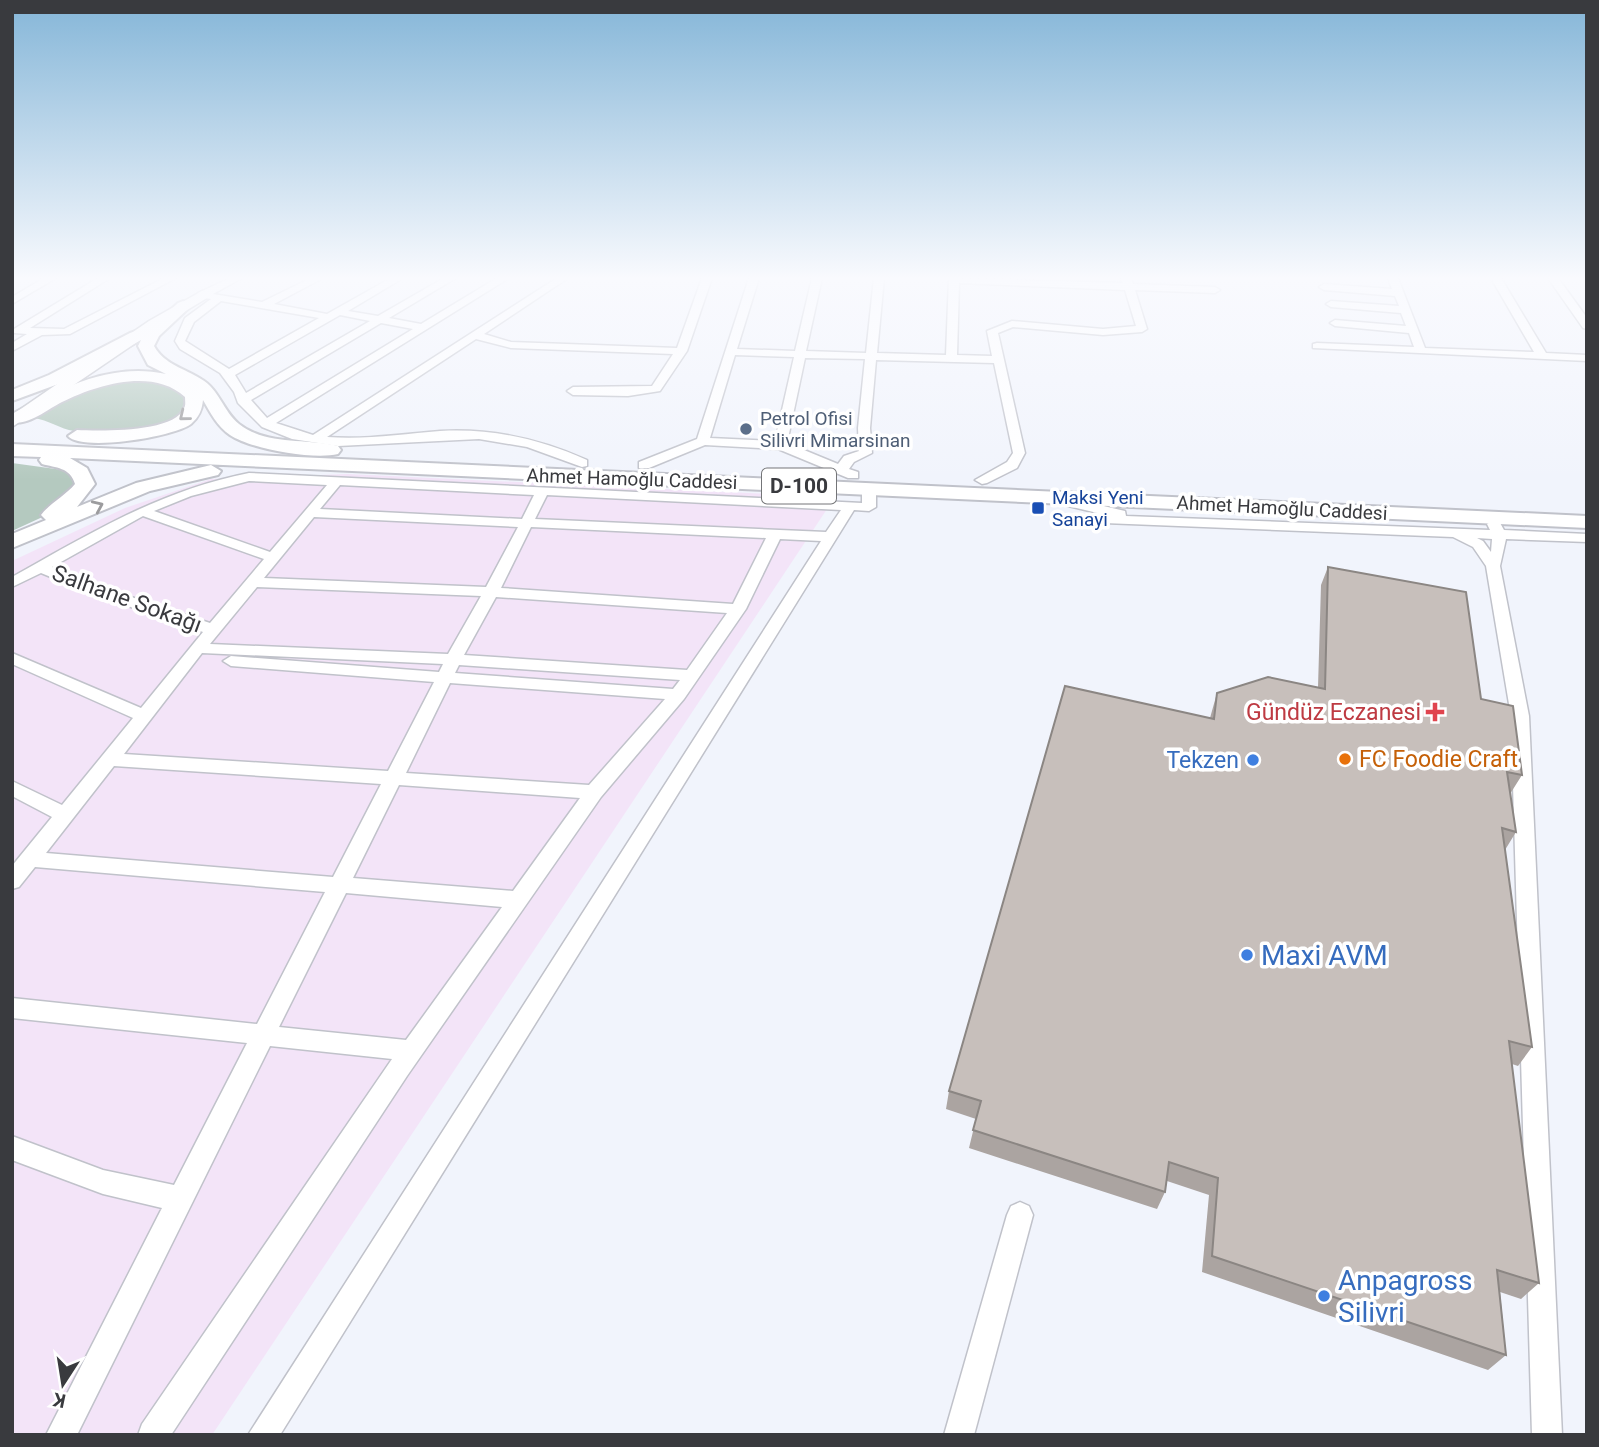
<svg xmlns="http://www.w3.org/2000/svg" width="1599" height="1447" font-family="Roboto,sans-serif">
<style>
.industrial{fill:#f3e4f8}
.green{fill:#b4c9bf}
.lines{fill:none;stroke-linecap:round;stroke-linejoin:round}
.minor-casing{stroke:#c0c2ca;stroke-width:3}
.major-casing{stroke:#c0c2ca;stroke-width:3}
.highway-casing{stroke:#c0c2ca;stroke-width:4}
.minor{fill:#fff;fill-rule:evenodd}
.major{fill:#fff;fill-rule:evenodd}
.highway{fill:#fff;fill-rule:evenodd}
.wall{fill:#aba4a1}
.building{fill:#c7bfbb;stroke:#8b8683;stroke-width:2}
.oneway{stroke:#9c9c9e}
.service-dot{fill:#5c6f8a;stroke:#fff;stroke-width:2.5}
.transit-dot{fill:#1a4fb4;stroke:#fff;stroke-width:2.5}
.health-dot{fill:#e0444e;stroke:#fff;stroke-width:2.5}
.food-dot{fill:#e8710a;stroke:#fff;stroke-width:2.5}
.shop-dot{fill:#3f7fe0;stroke:#fff;stroke-width:2.5}
.labels{text-anchor:middle;dominant-baseline:central;stroke-width:7;stroke-linejoin:round;paint-order:stroke}
.far-service-label{font-size:19px;fill:#4e5e75;stroke:#fff;text-anchor:start}
.far-street-label{font-size:19px;fill:#393a3e;stroke:#fff}
.far-transit-label{font-size:19px;fill:#164399;stroke:#fff;text-anchor:start}
.shield{fill:#fff;stroke:#747578;stroke-width:2}
.shield-label{font-size:21px;font-weight:bold;fill:#393a3e}
.street-label{font-size:23px;fill:#393a3e;stroke:#fff}
.health-label{font-size:23px;fill:#be3a42;stroke:#fff;text-anchor:end}
.food-label{font-size:23px;fill:#c56008;stroke:#fff;text-anchor:start}
.shop-label{font-size:23px;fill:#366cbe;stroke:#fff;text-anchor:end}
.near-shop-label{font-size:28px;fill:#366cbe;stroke:#fff;text-anchor:start}
</style>
<rect width="100%" height="100%" fill="#f1f4fc"/>
<path class="industrial" d="M347,474l488,23 -623,938h-200v-874l113,-53 86,-29z"/>
<g class="green">
<path d="M134,380l18,1 29,8 10,18c-29,30 -78,31 -117,24 -14,-2 -25,-11 -41,-13 34,-22 61,-32 101,-38z"/>
<path d="M12,463l51,7 17,11 -31,33 -37,17z"/>
</g>
<g class="lines">
<defs>
<g id="minor">
<path d="M44,278h12l-44,26v-7z"/>
<path d="M98,278h12l-80,50 34,1 100,-51h12l-106,56 -28,1 -30,16v-8l15,-9 -13,-1v-4z"/>
<path d="M230,278h12l-29,16 49,8 49,-24h12l-49,26 53,10 64,-36h12l-55,33 30,5 66,-38h12l-67,40 32,6 76,-46h12l-233,145 37,12 244,-157h11l-84,56 27,8 166,6 25,-70h10l-25,73 -27,40 -32,5 -55,-1 -6,-4 6,-4 79,-1 21,-32 -162,-6 -35,-9 -149,98c38,3 76,-3 113,-6 52,-3 100,8 147,29v6l-5,1 -55,-20 -48,-8 -141,7 -46,-7 -30,-12 -24,-24 -4,-11 -14,-19 -40,-24 -5,-8 10,-23 26,-19 -13,-2v-4zM221,301l98,17 -90,51 -44,-28 9,-19zM340,315l30,6 -124,72 -11,-18zM381,323l32,6 -146,89 -16,-18z"/>
<path d="M749,278h10l-22,71 58,2 17,-73h10l-16,73 60,2 8,-75h10l-7,75 69,2 3,-77 174,5 -2,-5h10l2,6 82,3 5,3 -5,3 -80,-3 12,39 -5,3 -39,3 -90,-8 -15,6 27,120 -8,15 -30,15 -5,1 -7,-4 32,-18 6,-9 -19,-90 -118,-3 -6,68 2,25 -18,9 -5,7 9,3v6h-10l-70,-29 -73,-4 -56,23h-10v-6l58,-23zM959,283l166,7 11,36 -33,3 -91,-8 -25,10 5,25 -35,-1zM735,355l59,2 -19,84 -65,-3zM805,358l60,1 -7,69 1,23 -15,5 -6,8 -51,-21z"/>
<path d="M1388,278h10l27,70 109,4 -43,-74h10l45,75 41,2v6l-274,-13v-4l4,-1 97,4 -5,-14 -74,-7 -5,-3 5,-3 71,6 -5,-13 -70,-6 -5,-3 5,-3 68,5 -4,-10 -71,-6 -5,-3 5,-3 68,5z"/>
<path d="M1548,278h10l29,40v11l-4,-1z"/>
<path d="M249,473l613,30v-14l7,-4 7,4v18l-7,4 -15,-1 -574,925h-32l573,-894 -41,-2 -34,70 -62,90 -83,98 -194,279 -236,359h-33l4,-11 250,-365 -122,-13 -193,389h-31l116,-227 -59,-14 -91,-34v-24l91,34 71,15 73,-142 -235,-25v-20l245,26 68,-132 -290,-25 -16,20 -7,2v-23l40,-49 -40,-21v-15l50,24 71,-87 -121,-54v-11l129,55 62,-76 -118,-41 -44,-18 -29,14v-10c79,-44 147,-86 237,-104zM249,481l78,4 -57,67 -116,-41 37,-15zM340,485l194,10 -12,24 -202,-10zM547,495l294,15 -15,22 -291,-13zM143,516l121,43 -54,64 -115,-38 -43,-18zM314,517l204,10 -32,60 -222,-9zM531,527l235,11 -33,66 -232,-16zM257,587l224,9 -33,58 -238,-10zM496,597l231,16 -40,57 -223,-15zM202,653l241,11 -4,8 -208,-16 -8,5 8,5 203,16 -46,89 -264,-17zM459,665l221,15 -7,9 -218,-16zM450,683l215,16 -76,86 -183,-12zM114,766l267,18 -48,93 -287,-24zM399,785l181,13 -67,93 -160,-13zM346,893l156,14 -96,133 -127,-13z"/>
<path d="M1052,494l73,17 1,5 364,14 -3,-6 7,-4 5,1 5,9 83,4v8l-81,-3 -6,27 29,150 33,719h-30l-21,-719 -25,-150 -13,-19 -20,-10 -349,-14 -7,-4 9,-4 -59,-14v-6zM1477,538l15,1 -1,13 -8,-11z"/>
<path d="M1020,1202l9,4 4,9 -59,220h-30l63,-220 4,-9z"/>
</g>
<path id="major" d="M202,291l5,1v6l-48,29 -147,100v-12l137,-94z"/>
<g id="highway">
<path d="M183,301l8,5 -32,30 -5,10c11,19 30,22 47,33 18,10 22,32 38,45 28,22 67,14 99,22l3,4 -3,4c-25,6 -87,-5 -108,-19 -13,-9 -20,-23 -27,-35 -1,10 -4,17 -12,24 -17,13 -110,28 -123,12l9,-6c22,1 98,3 107,-22 2,-3 1,-7 1,-11 -32,-30 -89,-12 -123,5 -14,7 -34,24 -50,20v-8c48,-25 98,-52 154,-40l-18,-9 -10,-19 3,-6 -80,43 -49,18v-11l37,-15 81,-42 6,-2 7,4 35,-32z"/>
<path d="M12,444l1575,72v12l-1517,-70 17,10 8,16 -18,23 59,-24 75,-18 10,6 -3,4 -68,16 -138,57v-14l34,-14 -5,-5c9,-12 24,-19 34,-31 -5,-17 -19,-16 -33,-20l-3,-4 2,-3 -29,-1z"/>
</g>
</defs>
<use href="#minor" class="minor-casing"/>
<use href="#major" class="major-casing"/>
<use href="#highway" class="highway-casing"/>
<use href="#minor" class="minor"/>
<use href="#major" class="major"/>
<use href="#highway" class="highway"/>
</g>
<path class="wall" d="M1328,567l153,132 41,76 -12,19 6,38 -11,18 27,197 -14,19 -6,-2 27,219 -18,16 -21,-7 6,63 -18,15 -286,-98 7,-77 -42,-14 -2,11 -8,17 -188,-61 7,-29 -30,-10 3,-18 261,-373 7,-25 101,-6 3,-102z"/>
<path class="building" d="M1328,567l138,25 15,107 32,7 9,69 -15,-3 9,60 -14,-4 30,219 -23,-6 30,242 -42,-13 9,85 -294,-99 6,-78 -49,-16 -4,30 -192,-62 8,-29 -32,-10 116,-405 149,33 3,-26 51,-16 57,12z"/>
<defs><path id="oneway-chevron" d="M-2-3.5L2.5 0L-2 3.5" fill="none" stroke-width="1.6" stroke-linecap="round" stroke-linejoin="round" transform="scale(1.75)"/></defs>
<g class="oneway">
<use href="#oneway-chevron" transform="translate(184 416) rotate(141)"/>
<use href="#oneway-chevron" transform="translate(98 506) rotate(-24)"/>
</g>
<linearGradient id="sky" x2="0" y2="1"><stop stop-color="#85b6d8"/><stop offset="0.58" stop-color="#f9fafe"/><stop offset="1" stop-color="#f9fafe" stop-opacity="0"/></linearGradient>
<rect width="1599" height="480" fill="url(#sky)"/>
<circle class="service-dot" cx="746" cy="429" r="7"/>
<rect class="transit-dot" x="1031" y="501" width="14" height="14" rx="3.5"/>
<path class="health-dot" d="M1431.5 701.5h7v7h7v7h-7v7h-7v-7h-7v-7h7z"/>
<circle class="food-dot" cx="1345" cy="759" r="7"/>
<g class="shop-dot">
<circle cx="1253" cy="760" r="7"/>
<circle cx="1247" cy="955" r="7"/>
<circle cx="1324" cy="1296" r="7"/>
</g>
<g class="labels">
<g class="far-service-label">
<text x="760" y="418">Petrol Ofisi<tspan x="760" dy="22">Silivri Mimarsinan</tspan></text>
</g>
<g class="far-street-label">
<text transform="translate(632 479) rotate(2)">Ahmet Hamoğlu Caddesi</text>
<text transform="translate(1282 508) rotate(3)">Ahmet Hamoğlu Caddesi</text>
</g>
<g class="far-transit-label">
<text x="1052" y="497">Maksi Yeni<tspan x="1052" dy="22">Sanayi</tspan></text>
</g>
<rect class="shield" x="762" y="468.5" width="74" height="35" rx="5"/>
<g class="shield-label">
<text x="799" y="486">D-100</text>
</g>
<g class="street-label">
<text transform="translate(127 599) rotate(20)">Salhane Sokağı</text>
</g>
<g class="health-label">
<text x="1421" y="712">Gündüz Eczanesi</text>
</g>
<g class="food-label">
<text x="1359" y="759">FC Foodie Craft</text>
</g>
<g class="shop-label">
<text x="1239" y="760">Tekzen</text>
</g>
<g class="near-shop-label">
<text x="1261" y="955">Maxi AVM</text>
<text x="1338" y="1280">Anpagross<tspan x="1338" dy="32">Silivri</tspan></text>
</g>
</g>
<rect width="1599" height="1447" fill="none" stroke="#393a3e" stroke-width="28"/>
<g transform="translate(63 1384) rotate(192)" stroke="#ffffff" stroke-width="5" paint-order="stroke">
<path d="M0-5L12 26L0 18L-12 26Z" fill="#393a3e"/>
<text y="-10" font-size="19" font-weight="bold" text-anchor="middle" fill="#393a3e">K</text>
</g>
</svg>
